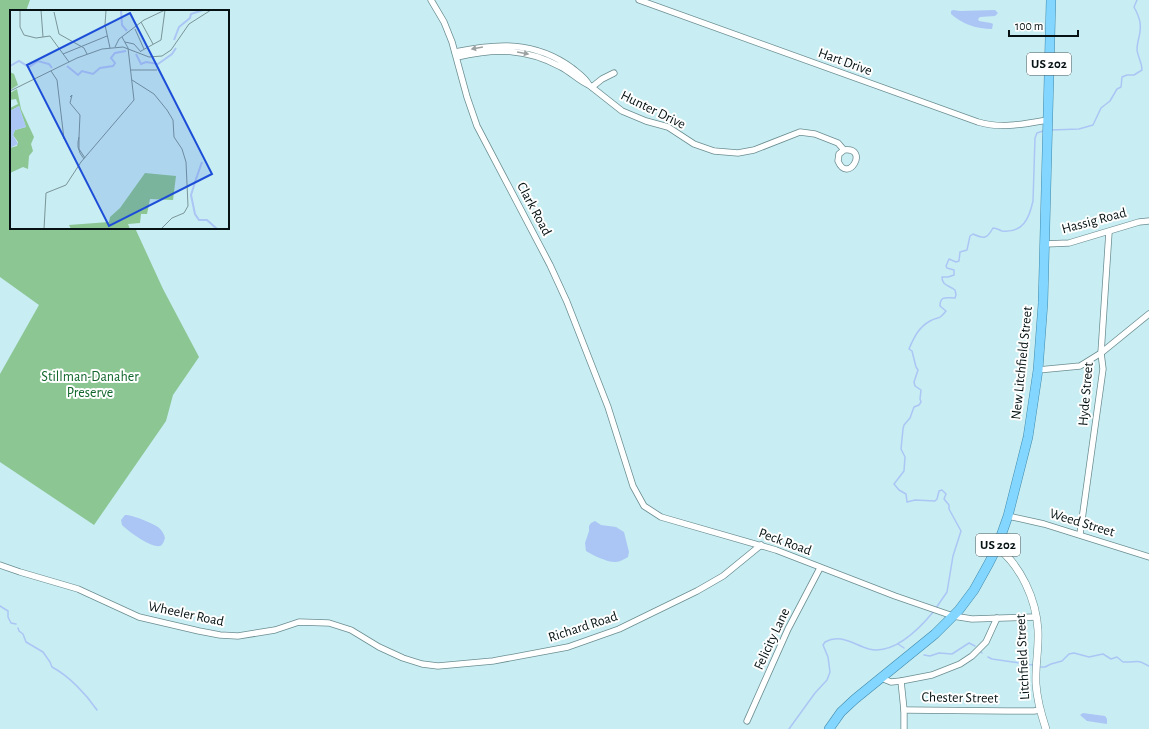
<svg xmlns="http://www.w3.org/2000/svg" width="1149" height="729" font-family="'Alegreya Sans',sans-serif">
<style>
.green{fill:#8bc693}
.water{fill:#abc6f5}
.lines{fill:none;stroke-linecap:round;stroke-linejoin:round}
.stream{stroke:#abc6f5;stroke-width:1.5}
.minor-casing{stroke:#6a8d91;stroke-width:7}
.tertiary-casing{stroke:#6a8d91;stroke-width:8}
.trunk-casing{stroke:#418aac;stroke-width:10}
.minor{stroke:#fff;stroke-width:5.5}
.tertiary{stroke:#fff;stroke-width:7}
.trunk{stroke:#82d6ff;stroke-width:9}
.oneway{fill:#9ba0a1}
.labels{text-anchor:middle;dominant-baseline:central;stroke-width:4;stroke-linejoin:round;paint-order:stroke}
.shield{fill:#fff;stroke:#50585a;stroke-width:1}
.shield-label{font-size:13px;font-weight:bold;fill:#051113}
.street-label{font-size:14px;fill:#051113;stroke:#fff}
.park-label{font-size:14px;fill:#10662b;stroke:#fff}
.inset-river{fill:none;stroke:#abc6f5;stroke-width:2}
.inset-road{fill:none;stroke:#7a9599;stroke-width:1}
.view{fill:#1d4ed8;fill-opacity:0.15;stroke:#1d4ed8;stroke-width:2}
.inset-edge{fill:none;stroke:#051113;stroke-width:2}
</style>
<rect width="100%" height="100%" fill="#c8edf2"/>
<path class="green" d="M0,0h30l-4,11h-15v217h124l28,61 36,68 -26,38 -7,26 -72,104 -94,-63v-88l39,-69 -39,-28z"/>
<g class="water">
<path d="M953,10l7,1 35,-1 3,3 -3,3 -15,1 -2,2 1,2 12,2 2,1 -1,5c-15,0 -30,-5 -41,-15v-3z"/>
<path d="M125,515c8,0 27,8 33,12 4,3 6,7 7,11 -1,3 -2,7 -5,8 -9,2 -32,-15 -38,-21l-1,-5z"/>
<path d="M595,521l6,4 15,2 8,5 5,20 -1,5c-4,2 -8,5 -12,5 -7,1 -24,-7 -30,-11l-1,-8 4,-12v-5l2,-3z"/>
<path d="M1083,713l22,3 2,3v5l-20,-3 -7,-6z"/>
</g>
<g class="lines">
<g class="stream">
<path d="M1051,130l28,-1 14,-4 8,-17 9,-7 7,-12 4,-2 1,-10 5,-2h7l8,-5c0,-8 -4,-12 -5,-20 0,-5 1,-9 2,-13 3,-12 1,-19 -5,-30l3,-7"/>
<path d="M0,606l8,5v6l3,6 5,1"/>
<path d="M936,608l11,-16 6,-36 8,-25 -12,-22v-4l-5,-6 2,-5 -4,-4 -3,1 -2,8 -2,2 -20,-1 -8,2 -1,-8 -7,-4 -5,-6 10,-13 1,-14 -4,-8 2,-20 1,-4 6,-7 4,-11 5,-2 2,-3 -1,-3 1,-9 -6,-4 -1,-4 4,-12 -2,-3 -4,-16 -3,-2c5,-12 10,-22 21,-28 9,-5 8,0 16,-10l-6,-5c0,-11 7,-8 15,-8l1,-3 -1,-5c-6,-5 -13,-4 -13,-13h6l6,-2v-5l-7,-2 -1,-2 3,-7 7,3 3,-1 1,-9 7,-2 3,-14 3,-2c11,5 14,5 20,-6 4,0 6,2 9,3 21,2 27,-12 31,-30l2,-63 2,-5 6,-2"/>
<path d="M18,628l1,3 4,3 3,8 17,10 7,10 2,5c17,9 34,27 45,43"/>
<path d="M898,644l6,4"/>
<path d="M981,652l1,1"/>
<path d="M924,655l6,1 9,-3 13,1 17,-11 6,3"/>
<path d="M988,657l4,2 41,6"/>
<path d="M1041,667h4l6,-3 11,-3 7,-7 5,-1 15,4 14,-3 8,5 6,-2 6,5c14,1 12,-4 26,4"/>
<path d="M789,729l26,-36 12,-13 3,-8 -2,-15 -5,-12 2,-3c16,-9 29,3 44,7 25,6 51,-21 65,-38"/>
</g>
<defs>
<g id="minor">
<path d="M431,0l13,22 8,20 15,55 10,29 73,139 17,37 41,105 25,79 11,20 17,11 115,33 119,46 58,20 19,3 64,-2"/>
<path d="M639,0l339,122c23,7 46,2 69,-2"/>
<path d="M455,52c43,-9 80,-11 117,16 6,5 14,10 17,17 -10,-4 -18,-13 -28,-18 -35,-19 -66,-19 -104,-10"/>
<path d="M589,85l33,26 24,10 22,6 26,17 20,7 24,2 16,-3 46,-18 15,2 23,9 6,7c26,-3 4,35 -6,11l1,-7 5,-4"/>
<path d="M592,87l10,-8 12,-6"/>
<path d="M1045,244l24,-1 70,-21 10,-1"/>
<path d="M1038,370l42,-4 21,-13 48,-39"/>
<path d="M1008,516l36,8 105,33"/>
<path d="M1080,534l23,-165 -2,-16 8,-121"/>
<path d="M0,565l20,7 58,17 61,28 60,14 21,4 18,1 37,-6 24,-8 30,1 22,7 28,17 24,11 19,6 16,2 55,-5 75,-14 51,-18 78,-38 26,-15 38,-31"/>
<path d="M881,678l10,4 10,-1 31,-6 28,-11 12,-8 14,-14 11,-24"/>
<path d="M901,681l3,29v19"/>
<path d="M904,710l104,1h26l6,-1"/>
<path d="M747,721l41,-92 32,-61"/>
</g>
<path id="tertiary" d="M997,547c24,19 39,52 41,83 1,18 -3,36 -2,54 1,16 5,30 10,45"/>
<path id="trunk" d="M829,729l12,-17 14,-13 80,-65 24,-24 15,-20 15,-27 8,-16 11,-31 20,-79 10,-67 5,-67 8,-303"/>
</defs>
<use href="#minor" class="minor-casing"/>
<use href="#tertiary" class="tertiary-casing"/>
<use href="#trunk" class="trunk-casing"/>
<use href="#minor" class="minor"/>
<use href="#tertiary" class="tertiary"/>
<use href="#trunk" class="trunk"/>
</g>
<defs><path id="oneway-solid" d="M-6-.8H1V-3.2L6.5 0L1 3.2V.8H-6Z"/></defs>
<g class="oneway">
<use href="#oneway-solid" transform="translate(477 48) rotate(170)"/>
<use href="#oneway-solid" transform="translate(523 53) rotate(10)"/>
</g>
<g class="labels">
<g class="shield">
<rect x="1027" y="53" width="44" height="22" rx="3"/>
<rect x="976" y="534" width="44" height="22" rx="3"/>
</g>
<g class="shield-label">
<text x="1049" y="64">US 202</text>
<text x="998" y="545">US 202</text>
</g>
<g class="street-label">
<text transform="translate(845 62) rotate(20)">Hart Drive</text>
<text transform="translate(653 110) rotate(26)">Hunter Drive</text>
<text transform="translate(534 209) rotate(62)">Clark Road</text>
<text transform="translate(1094 221) rotate(-15)">Hassig Road</text>
<text transform="translate(1022 363) rotate(-84)">New Litchfield Street</text>
<text transform="translate(1086 394) rotate(-85)">Hyde Street</text>
<text transform="translate(1082 523) rotate(17)">Weed Street</text>
<text transform="translate(785 542) rotate(20)">Peck Road</text>
<text transform="translate(186 614) rotate(12)">Wheeler Road</text>
<text transform="translate(583 627) rotate(-18)">Richard Road</text>
<text transform="translate(772 639) rotate(-65)">Felicity Lane</text>
<text transform="translate(1023 657) rotate(-93)">Litchfield Street</text>
<text transform="translate(960 698) rotate(1)">Chester Street</text>
</g>
<g class="park-label">
<text x="90" y="377">Stillman-Danaher<tspan x="90" dy="16">Preserve</tspan></text>
</g>
</g>
<g transform="translate(10 10)">
<rect width="219" height="219" fill="#c8edf2"/>
<path d="M0,62l4,2 4,11 -8,5zM7,79l4,20 13,28 -3,7 2,7 -4,5 -1,13 -5,-2 -13,6v-25l7,-2 1,-4 -5,-7 2,-5 11,-3 -7,-21 -9,5v-3l8,-4 -2,-5 -6,1v-7zM135,163l31,3 -3,24 -23,-1 -3,15h-6l-1,9 -12,1 2,5h-59l-2,-4 40,-3 1,-5 10,-9z" fill="#8bc693"/>
<path d="M9,96l7,21 -11,3 -2,5 5,9 -8,4v-37z" fill="#abc6f5"/>
<path class="inset-river" d="M111,0l1,15 5,6M164,30l5,-13 11,-9 1,-4 12,-4M126,44l5,10 5,-2 12,2 14,-10 4,-6M0,56l9,-5 10,6 9,-6 11,3 3,4M57,56l11,9 4,-4 11,3 7,-6 13,-2 2,-3 -4,-5 4,-5 11,-2M186,169l-5,16 4,19 4,6h8l10,9M186,169l6,-17"/>
<path class="inset-road" d="M10,0v17l4,8 12,3 14,-2 19,26M31,0l2,27M96,0l-1,15 5,23M44,2l5,22 25,14 3,6M131,12l12,22M125,19l9,20M115,32l9,2 7,8M105,37l4,-8 25,-19 21,-10 -4,30 -20,11M53,44l44,-18M121,60h26M41,61l6,9 7,59M122,70l22,14 13,16 6,10 1,17 8,12 4,13 2,44 -4,7 -12,5 -11,11M0,81l67,-33 25,-9 21,-2 26,10 13,-1 9,-6 18,-26 22,-14M60,87l2,-2 -2,8 10,12 -1,22M74,149l-4,-6 -2,-6v-5l1,-5v12l6,9M34,219l2,-36 20,-8 15,-23 53,-62 -6,-52 -6,-11"/>
<path class="view" d="M120,3l82,161 -103,52 -82,-161z"/>
<rect width="219" height="219" class="inset-edge"/>
</g>
<path d="M1009 30v6h69v-6" fill="none" stroke="#051113" stroke-width="2"/>
<text x="1015" y="30" font-size="12" fill="#051113" stroke="#ffffff" stroke-width="3" paint-order="stroke">100 m</text>
</svg>
